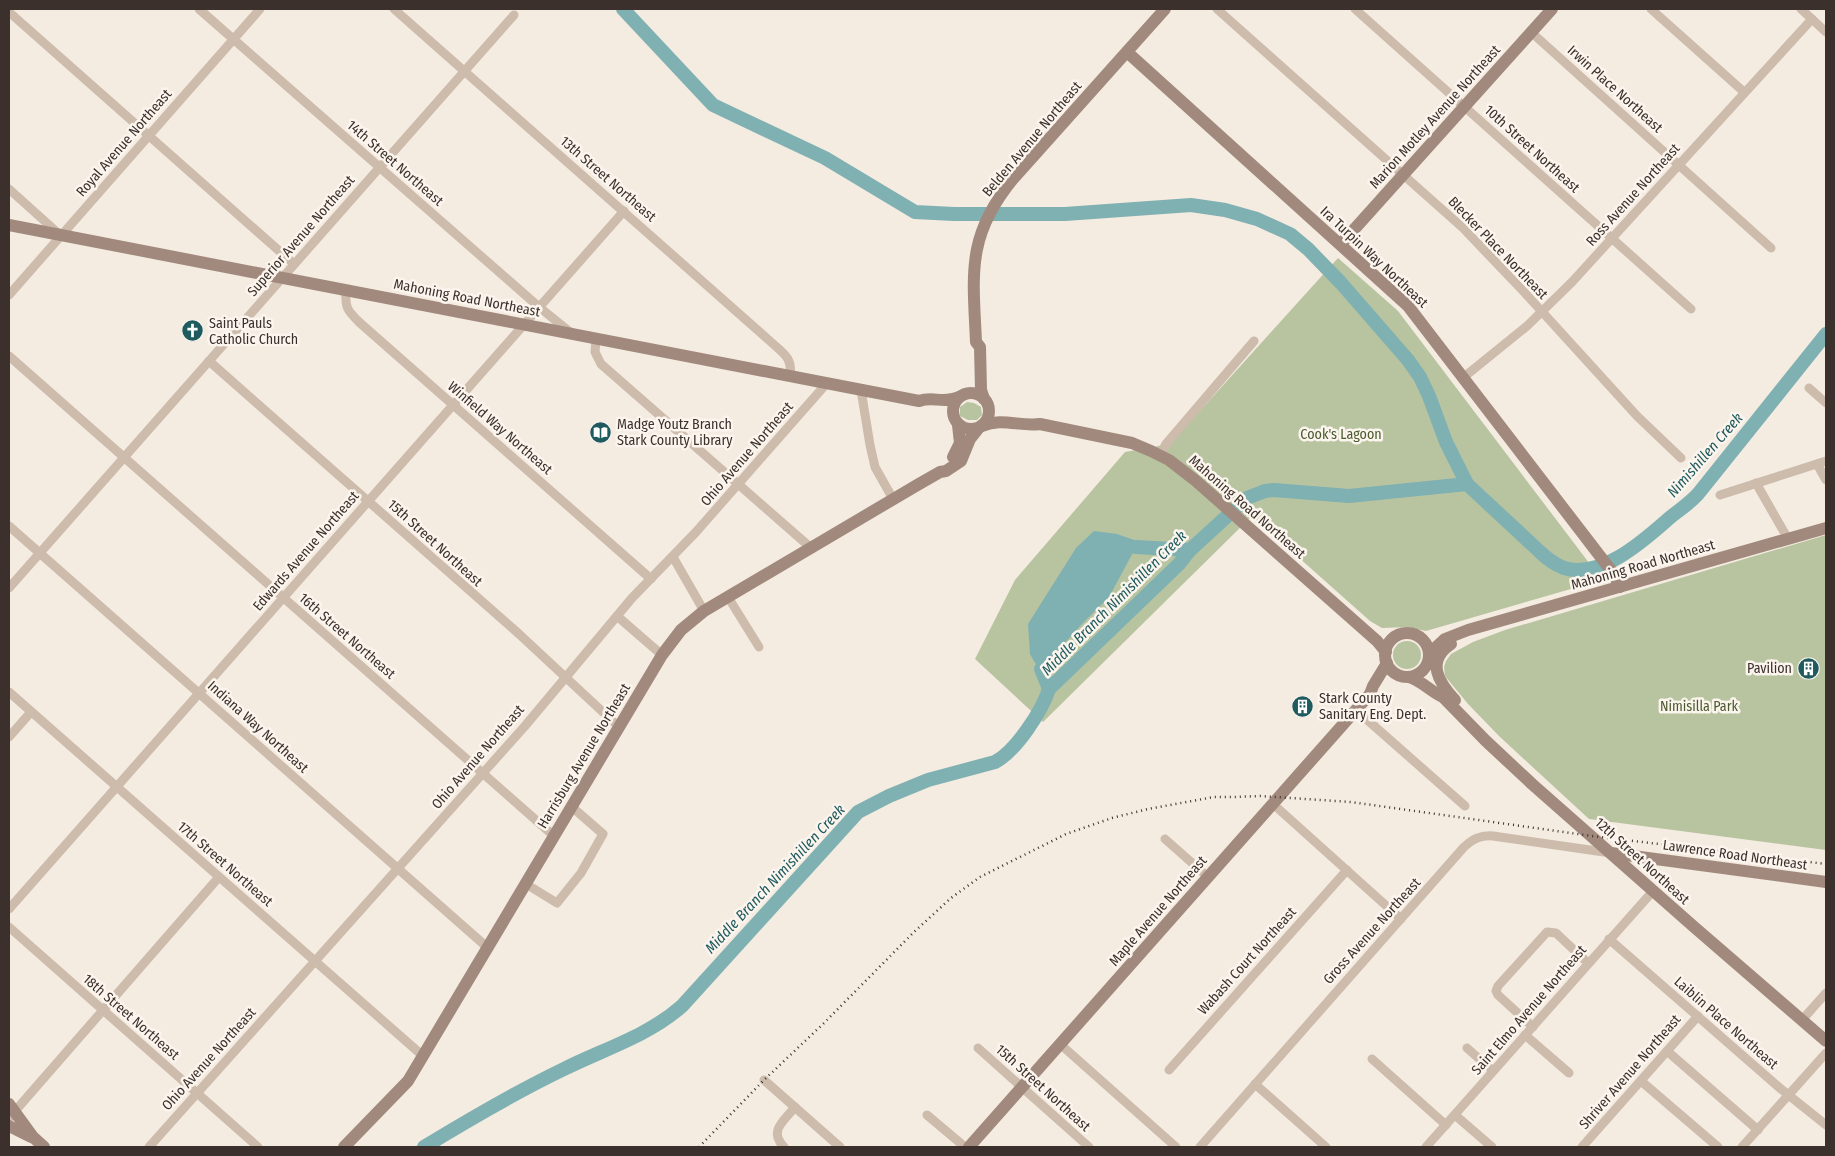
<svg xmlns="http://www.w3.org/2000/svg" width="1835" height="1156" font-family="'Fira Sans Condensed',sans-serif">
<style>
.green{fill:#b8c4a0}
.water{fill:#7fb0b2}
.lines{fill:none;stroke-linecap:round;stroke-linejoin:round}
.river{stroke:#7fb0b2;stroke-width:14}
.street{stroke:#cdbbac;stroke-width:9}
.secondary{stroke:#a18a7d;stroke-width:12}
.rail{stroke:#3b302b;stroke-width:2.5;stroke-dasharray:1 4;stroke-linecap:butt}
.labels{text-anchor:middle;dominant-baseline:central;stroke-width:5;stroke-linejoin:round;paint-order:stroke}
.street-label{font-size:14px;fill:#3b302b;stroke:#fbf5ee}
.poi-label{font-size:14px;fill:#3b302b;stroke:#fbf5ee;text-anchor:start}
.park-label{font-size:14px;fill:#4a5a2e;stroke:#fbf5ee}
.water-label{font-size:15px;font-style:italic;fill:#1f5a5e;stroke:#fbf5ee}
</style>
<rect width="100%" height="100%" fill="#f4ebe1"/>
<g class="green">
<path d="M1338,258l60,53 204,269 -176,51 -19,-4 -25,1 -12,-7 -118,-105 -209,206 -68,-63 40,-79 110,-128 45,-8z"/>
<path d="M967,402l7,1 7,4 1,8 -5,5h-9l-8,-4v-9z"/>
<path d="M1826,535v315l-237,-31 -90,-83 -31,-32 -23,-28 -1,-9 2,-6 5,-7 22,-12 32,-12z"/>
<circle cx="1407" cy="655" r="14"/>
</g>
<path class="water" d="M1094,531l23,3 20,7 -1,6 -27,50 -27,27 -41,45 -6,-6 -5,-9 -2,-30 48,-76z"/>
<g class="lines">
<g class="river">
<path d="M623,9l90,96 112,53 90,54 39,2h111l126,-9 34,5 32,9 33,15 18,15 33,34 67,77 12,17 9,19 17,46 21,42 72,67c7,7 15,13 25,17 36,11 77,-25 102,-47 11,-10 21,-15 32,-27l128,-160"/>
<path d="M1136,547l54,3"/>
<path d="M1041,669l8,20"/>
<path d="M424,1147c46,-28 92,-55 140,-78 40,-20 84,-33 118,-63l176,-194 31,-16 39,-16 67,-18c21,-11 47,-51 54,-73l130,-125 11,-14 57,-52 18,-7 9,-1 75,6 118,-12"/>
</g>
<g class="street">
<path d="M199,9l340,298 31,25"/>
<path d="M394,9l377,333c12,11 22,16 19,34"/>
<path d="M1217,9l246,219 62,65 112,123 44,42"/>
<path d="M1355,9l336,300"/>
<path d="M1651,9l93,83"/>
<path d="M1801,9l25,23"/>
<path d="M9,12l285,252"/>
<path d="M1531,32l240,216"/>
<path d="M9,189l50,45"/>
<path d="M346,290c-1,18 1,20 13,32l292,257"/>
<path d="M9,295l251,-286"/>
<path d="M596,339l-1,13 6,12 209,183"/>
<path d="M9,356l545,480"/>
<path d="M209,361l310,273 100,93"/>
<path d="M1464,377l63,-51 45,-44 240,-263"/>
<path d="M1809,388l17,15"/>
<path d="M861,390l9,55 5,22 18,32"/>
<path d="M1160,455l6,-11 88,-103"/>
<path d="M1817,464l9,16"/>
<path d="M1756,483l32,56"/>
<path d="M1720,495l106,-34"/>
<path d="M9,526l479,422"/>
<path d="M673,557l31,54"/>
<path d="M9,588l505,-573"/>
<path d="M728,597l31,50"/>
<path d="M617,616l45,39"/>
<path d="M9,692l414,364"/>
<path d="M1356,710l109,96"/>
<path d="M9,737l22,-25"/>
<path d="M1273,804l128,115"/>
<path d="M1165,839l43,38"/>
<path d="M526,884l31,19 24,-30 22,-39 -31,-27"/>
<path d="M9,909l615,-698"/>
<path d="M9,927l249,220"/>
<path d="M1609,939l172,150 45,36"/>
<path d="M1802,1020l24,-27"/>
<path d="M1533,1027l-35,-32 -2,-4 2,-5 49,-54 9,1 32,30"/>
<path d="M1525,1035l44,38"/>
<path d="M1060,1044l116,103"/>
<path d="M978,1048l111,99"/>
<path d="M1467,1048l26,23"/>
<path d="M1667,1051l91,79"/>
<path d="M1372,1059l74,66"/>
<path d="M1169,1070l178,-200"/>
<path d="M764,1080l76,67"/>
<path d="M1641,1081l77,66"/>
<path d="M1255,1084l71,63"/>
<path d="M927,1115l38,32"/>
<path d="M1455,1115l37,32"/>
<path d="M9,1118l210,-241"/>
<path d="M149,1147l376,-421 107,-128 64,-66 131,-149"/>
<path d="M784,1147c-16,-16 0,-26 11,-40"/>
<path d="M1200,1147l264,-300c9,-8 16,-12 29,-11l118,17"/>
<path d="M1426,1147l227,-256"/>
<path d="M1582,1147l116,-131"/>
<path d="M1742,1147l84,-94"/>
</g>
<g class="secondary">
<path d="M1127,52l281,254 205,267 7,14"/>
<path d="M9,225l910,176c14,-5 24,3 40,-4"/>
<path d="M1341,244l211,-235"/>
<circle cx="971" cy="411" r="18"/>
<path d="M984,399l-3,-9 -1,-43 -4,-5c-3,-68 -10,-106 37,-163l152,-170"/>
<path d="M982,426c20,-9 38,1 58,-2l92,19 19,8 18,9 27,21 181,160 9,11"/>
<path d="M953,457l7,-14 -2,-18"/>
<circle cx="1407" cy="655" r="22"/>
<path d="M1451,644c-26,17 -12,39 4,56"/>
<path d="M1429,654l16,-15 23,-9 358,-102"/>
<path d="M1409,677c13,4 21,14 34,20l43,44 46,43 161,142 133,115"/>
<path d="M1611,853l215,29"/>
<path d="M9,1104l24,33 11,10"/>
<path d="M9,1126l22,11"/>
<path d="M344,1147l64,-66 254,-426 19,-25 23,-19 215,-127 21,-12 6,-1 15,-10 9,-22 8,-10"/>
<path d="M969,1147l401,-453 3,-8 14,-23"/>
</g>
<path class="rail" d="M699,1147l65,-67 59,-56 91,-92 37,-34 29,-21 86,-43 46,-16 36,-9 66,-12h20l26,-1 91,6 241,34 234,28"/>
</g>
<defs>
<symbol id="church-disc" viewBox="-11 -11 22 22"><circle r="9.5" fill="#1f5a5e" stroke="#fbf5ee"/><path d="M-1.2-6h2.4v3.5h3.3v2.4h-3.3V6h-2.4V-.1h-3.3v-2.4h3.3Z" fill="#fff"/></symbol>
<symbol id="library-disc" viewBox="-11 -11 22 22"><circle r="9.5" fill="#1f5a5e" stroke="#fbf5ee"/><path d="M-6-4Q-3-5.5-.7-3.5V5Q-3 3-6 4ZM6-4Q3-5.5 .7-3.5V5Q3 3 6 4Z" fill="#fff"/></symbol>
<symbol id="building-disc" viewBox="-11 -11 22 22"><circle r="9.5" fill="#1f5a5e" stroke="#fbf5ee"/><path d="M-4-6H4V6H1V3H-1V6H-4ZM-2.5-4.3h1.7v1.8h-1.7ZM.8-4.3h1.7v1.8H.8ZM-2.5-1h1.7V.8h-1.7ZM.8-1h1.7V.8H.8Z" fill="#fff"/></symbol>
</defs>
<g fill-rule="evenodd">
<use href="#church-disc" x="180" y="318" width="25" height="25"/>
<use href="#library-disc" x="588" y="420" width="25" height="25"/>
<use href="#building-disc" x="1796" y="656" width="25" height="25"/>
<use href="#building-disc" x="1290" y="694" width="25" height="25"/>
</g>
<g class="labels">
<g class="street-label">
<text transform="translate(1615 89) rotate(42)">Irwin Place Northeast</text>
<text transform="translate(1435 117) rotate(-48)">Marion Motley Avenue Northeast</text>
<text transform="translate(1032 139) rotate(-50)">Belden Avenue Northeast</text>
<text transform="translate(124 143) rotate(-49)">Royal Avenue Northeast</text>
<text transform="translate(1532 149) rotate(42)">10th Street Northeast</text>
<text transform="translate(395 163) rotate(41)">14th Street Northeast</text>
<text transform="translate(608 179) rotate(41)">13th Street Northeast</text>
<text transform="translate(1633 195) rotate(-48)">Ross Avenue Northeast</text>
<text transform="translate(301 236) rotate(-49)">Superior Avenue Northeast</text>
<text transform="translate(1498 248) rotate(46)">Blecker Place Northeast</text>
<text transform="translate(1374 257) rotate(43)">Ira Turpin Way Northeast</text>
<text transform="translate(467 298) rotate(11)">Mahoning Road Northeast</text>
<text transform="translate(500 428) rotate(41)">Winfield Way Northeast</text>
<text transform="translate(747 454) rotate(-49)">Ohio Avenue Northeast</text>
<text transform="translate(1247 507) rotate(41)">Mahoning Road Northeast</text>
<text transform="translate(435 543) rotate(42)">15th Street Northeast</text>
<text transform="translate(306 551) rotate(-49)">Edwards Avenue Northeast</text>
<text transform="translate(1643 565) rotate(-16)">Mahoning Road Northeast</text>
<text transform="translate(347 636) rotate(41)">16th Street Northeast</text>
<text transform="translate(258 727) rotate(42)">Indiana Way Northeast</text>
<text transform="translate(584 756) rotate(-59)">Harrisburg Avenue Northeast</text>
<text transform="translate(478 757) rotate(-49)">Ohio Avenue Northeast</text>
<text transform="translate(1735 855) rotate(8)">Lawrence Road Northeast</text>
<text transform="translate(1642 861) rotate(42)">12th Street Northeast</text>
<text transform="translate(225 864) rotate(41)">17th Street Northeast</text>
<text transform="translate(1158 911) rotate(-49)">Maple Avenue Northeast</text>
<text transform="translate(1372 931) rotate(-48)">Gross Avenue Northeast</text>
<text transform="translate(1247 961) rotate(-48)">Wabash Court Northeast</text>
<text transform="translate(1529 1010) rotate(-49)">Saint Elmo Avenue Northeast</text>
<text transform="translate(131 1017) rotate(41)">18th Street Northeast</text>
<text transform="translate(1726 1023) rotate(41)">Laiblin Place Northeast</text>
<text transform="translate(209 1059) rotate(-48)">Ohio Avenue Northeast</text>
<text transform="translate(1630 1072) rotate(-49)">Shriver Avenue Northeast</text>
<text transform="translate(1043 1088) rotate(42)">15th Street Northeast</text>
</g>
<g class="poi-label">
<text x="209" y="323">Saint Pauls<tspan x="209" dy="16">Catholic Church</tspan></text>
<text x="617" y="424">Madge Youtz Branch<tspan x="617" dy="16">Stark County Library</tspan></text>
<text x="1792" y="668" text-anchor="end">Pavilion</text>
<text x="1319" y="698">Stark County<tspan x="1319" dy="16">Sanitary Eng. Dept.</tspan></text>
</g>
<g class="park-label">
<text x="1341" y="434">Cook's Lagoon</text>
<text x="1699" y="706">Nimisilla Park</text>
</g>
<g class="water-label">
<text transform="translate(1705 455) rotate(-49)">Nimishillen Creek</text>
<text transform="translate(1114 603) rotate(-45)">Middle Branch Nimishillen Creek</text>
<text transform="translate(775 879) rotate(-47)">Middle Branch Nimishillen Creek</text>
</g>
</g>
<rect width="1835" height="1156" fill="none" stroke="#3b302b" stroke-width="20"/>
</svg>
